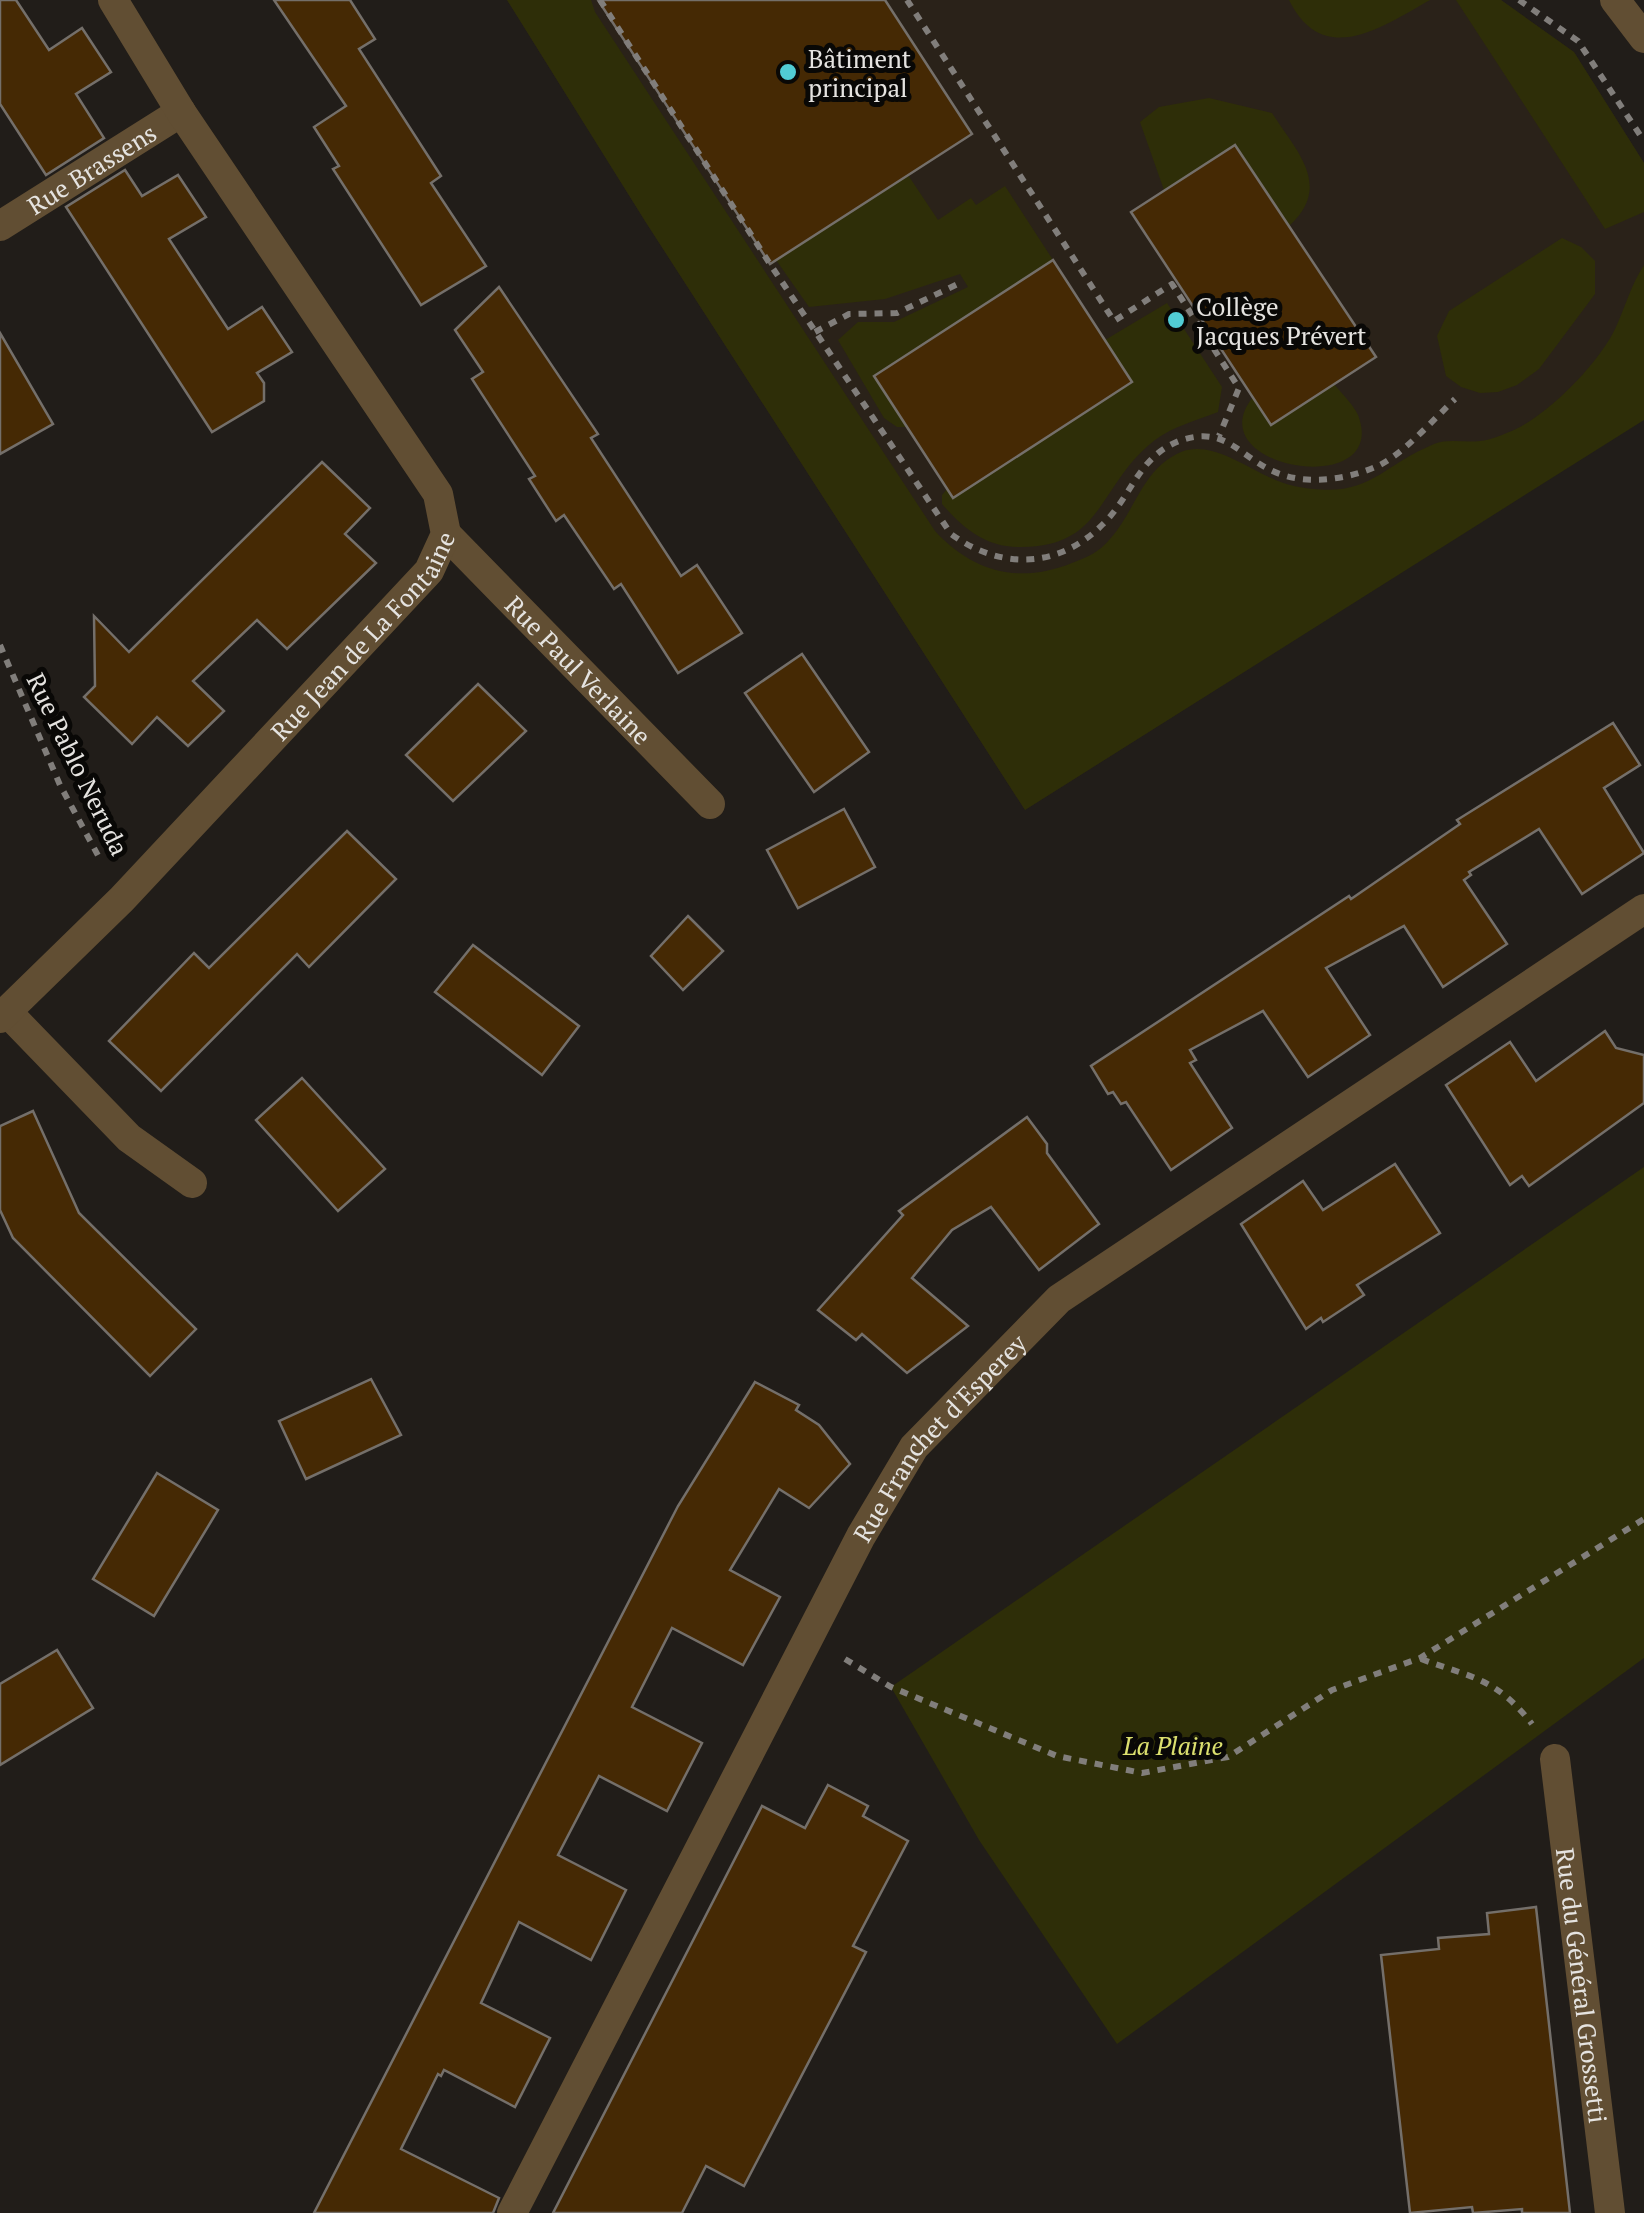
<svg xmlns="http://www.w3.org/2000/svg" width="1644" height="2213" font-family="'PT Serif',serif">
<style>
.built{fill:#2a2219}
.green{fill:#2e2e08}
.building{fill:#452904;stroke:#746f6a;stroke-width:2.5}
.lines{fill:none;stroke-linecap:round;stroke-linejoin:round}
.path{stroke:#817e7b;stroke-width:6;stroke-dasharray:8 8;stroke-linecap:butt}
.minor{stroke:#614e33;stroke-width:30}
.poi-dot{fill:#51ccd4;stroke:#090806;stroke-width:4}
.labels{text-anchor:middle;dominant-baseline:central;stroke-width:10;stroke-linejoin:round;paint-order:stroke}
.poi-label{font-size:25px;fill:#e5e3e0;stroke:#090806;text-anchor:start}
.street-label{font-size:25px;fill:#e5e3e0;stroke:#090806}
.park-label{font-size:25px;font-style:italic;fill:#dce06f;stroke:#090806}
</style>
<rect width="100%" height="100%" fill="#211d19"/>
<path class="built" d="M507,0h994l73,52 70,111v256l-619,391 -380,-589z"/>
<g class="green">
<path d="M507,0h84l4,12 340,519c39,42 85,53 137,32 16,-6 27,-11 38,-24 26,-29 32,-70 71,-87 36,-14 75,26 113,34 75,15 81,-17 140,-42 15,-6 30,-1 46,-3 11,-1 25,-7 36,-12 35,-17 84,-67 100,-102 10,-22 15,-42 28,-62v155l-619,390 -380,-589z"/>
<path d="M1289,0h141c-48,27 -107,69 -141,0z"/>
<path d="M1456,0h45l73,52 70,111v49l-39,17z"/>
<path d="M1209,98l63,15c25,39 61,73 17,113l-54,-81 -71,45 -24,-68 19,-15z"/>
<path d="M908,175l30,45 33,-22 5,7 29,-19 48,74 -179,116 32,51h-9l-13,-9 -46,-78 20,-18h36l74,-35 -8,-13 -75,25 -76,8 -33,-47z"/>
<path d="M1562,238l19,9 14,14v33l-56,75 -22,16 -19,7 -18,1 -19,-6 -15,-11 -9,-40 12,-25z"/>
<path d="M1167,303l55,84 -4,25c-21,8 -46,15 -63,28 -58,45 -50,108 -136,107 -34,0 -56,-19 -77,-43v-9l5,-6 6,8 178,-115 -26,-42z"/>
<path d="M1334,384c8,10 19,20 24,31 33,86 -163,54 -105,-18z"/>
<path d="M1644,1167v491l-527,386 -138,-204 -88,-153z"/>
</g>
<g class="building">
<path d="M0,0h16l33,50 33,-22 29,44 -35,22 28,44 -58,37 -46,-71z"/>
<path d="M274,0h76l25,39 -16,10 82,127 -10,7 55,83 -65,39 -88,-136 6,-3 -25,-39 32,-21z"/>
<path d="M598,0h287l87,134 -202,130z"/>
<path d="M1235,145l141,212 -105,68 -140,-213z"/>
<path d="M125,170l17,26 36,-21 28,42 -37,22 59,90 34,-22 30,45 -35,21 7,10v18l-52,31 -146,-225z"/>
<path d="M1053,260l79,122 -179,116 -79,-122z"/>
<path d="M499,287l99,147 -7,4 90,138 16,-11 45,68 -64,40 -57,-89 -7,5 -50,-74 -8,6 -27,-42 6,-3 -63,-97 11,-7 -28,-42z"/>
<path d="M0,333l53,91 -53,30z"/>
<path d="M322,462l48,46 -25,26 31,29 -89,86 -30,-29 -64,61 31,30 -36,35 -31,-29 -25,27 -48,-47 11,-11 -1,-70 35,36z"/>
<path d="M802,654l67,98 -55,40 -69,-99z"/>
<path d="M478,684l48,47 -73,70 -47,-46z"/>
<path d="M1613,723l27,42 -36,23 40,65 -62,41 -43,-65 -70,43 2,3 -7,5 43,64 -64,43 -39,-61 -78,42 44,67 -62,42 -45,-66 -73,39 6,10 -6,3 42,65 -61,42 -45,-68 -5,2 -8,-12 -5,2 -17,-28 258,-170 2,3 109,-75 -3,-4z"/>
<path d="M844,809l31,58 -77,41 -31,-58z"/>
<path d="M347,831l49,48 -87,88 -12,-13 -136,137 -52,-50 85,-88 15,15z"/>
<path d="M688,916l35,35 -40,39 -32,-34z"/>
<path d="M473,945l106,81 -37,49 -107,-83z"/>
<path d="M1605,1031l11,17 28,7v48l-115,83 -7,-10 -12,9 -64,-100 64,-43 26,39z"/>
<path d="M302,1078l83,91 -47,42 -82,-91z"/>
<path d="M33,1111l46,102 117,116 -46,47 -137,-138 -13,-28v-84z"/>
<path d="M1027,1117l20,27v9l52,71 -60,46 -48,-63 -39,23 -40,48 56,48 -61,47 -45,-39 -6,6 -38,-30 85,-95 -4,-4z"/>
<path d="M1395,1164l45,69 -83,52 7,10 -41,27 -2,-4 -15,11 -65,-105 62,-43 20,29z"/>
<path d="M371,1379l30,56 -95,44 -27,-58z"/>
<path d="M755,1382l44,23 -3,5 23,15 31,39 -41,44 -30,-19 -49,81 50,27 -37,68 -71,-37 -40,79 70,36 -35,68 -68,-35 -41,79 68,35 -35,70 -72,-38 -38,81 69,35 -35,69 -71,-37 -3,6 -3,-2 -37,75 98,49 -6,15h-179l364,-707z"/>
<path d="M157,1473l61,37 -64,106 -61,-37z"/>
<path d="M57,1650l36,58 -93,57v-81z"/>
<path d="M828,1785l40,21 -5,10 45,25 -55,105 13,6 -122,234 -38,-20 -24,47h-129l209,-407 43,22z"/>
<path d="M1536,1907l34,306h-48v-4l-49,4 -1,-6 -62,6 -29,-258 58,-6 -1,-11 51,-4 -2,-21z"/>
</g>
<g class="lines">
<g class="path">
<path d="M600,0l170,264 181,270c49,36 108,35 152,-10 29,-28 35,-67 76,-83 50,-18 62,21 104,34 30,10 69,3 97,-10 25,-13 54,-46 75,-66"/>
<path d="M907,0l207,321 58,-37 67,104 -20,48"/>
<path d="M1519,0l59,41 66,100"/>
<path d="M815,332l34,-18 48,-1 63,-30"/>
<path d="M0,645l60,140 41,76"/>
<path d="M845,1659l46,28 166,69 85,17 86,-16 104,-67 88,-32 224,-139"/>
<path d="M1421,1659c52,19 75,19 111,65"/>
</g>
<g class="minor">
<path d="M1615,0l29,38"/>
<path id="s1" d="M0,226l181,-114"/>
<path id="s2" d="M446,534l264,270"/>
<path d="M7,1012l122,126 63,45"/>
<path id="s3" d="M0,1018l122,-119 307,-328 17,-37 -8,-40 -257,-382 -68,-112"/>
<path id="s4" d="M1555,1759l55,454"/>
<path id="s5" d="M512,2213l349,-677 53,-89 145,-148 585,-390"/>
</g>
</g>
<g class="poi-dot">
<circle cx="788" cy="72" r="10"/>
<circle cx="1176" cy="320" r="10"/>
</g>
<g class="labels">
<g class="poi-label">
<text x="808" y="58">Bâtiment<tspan x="808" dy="29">principal</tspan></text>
<text x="1196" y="306">Collège<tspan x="1196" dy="29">Jacques Prévert</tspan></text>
</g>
<g class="street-label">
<text stroke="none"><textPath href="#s1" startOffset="108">Rue Brassens</textPath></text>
<text stroke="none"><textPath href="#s3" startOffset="528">Rue Jean de La Fontaine</textPath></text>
<text stroke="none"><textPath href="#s2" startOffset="190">Rue Paul Verlaine</textPath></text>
<text transform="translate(78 764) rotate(64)">Rue Pablo Neruda</text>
<text stroke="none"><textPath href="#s5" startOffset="888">Rue Franchet d'Esperey</textPath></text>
<text stroke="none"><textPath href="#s4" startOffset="228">Rue du Général Grossetti</textPath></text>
</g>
<g class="park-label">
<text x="1173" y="1745">La Plaine</text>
</g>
</g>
</svg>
